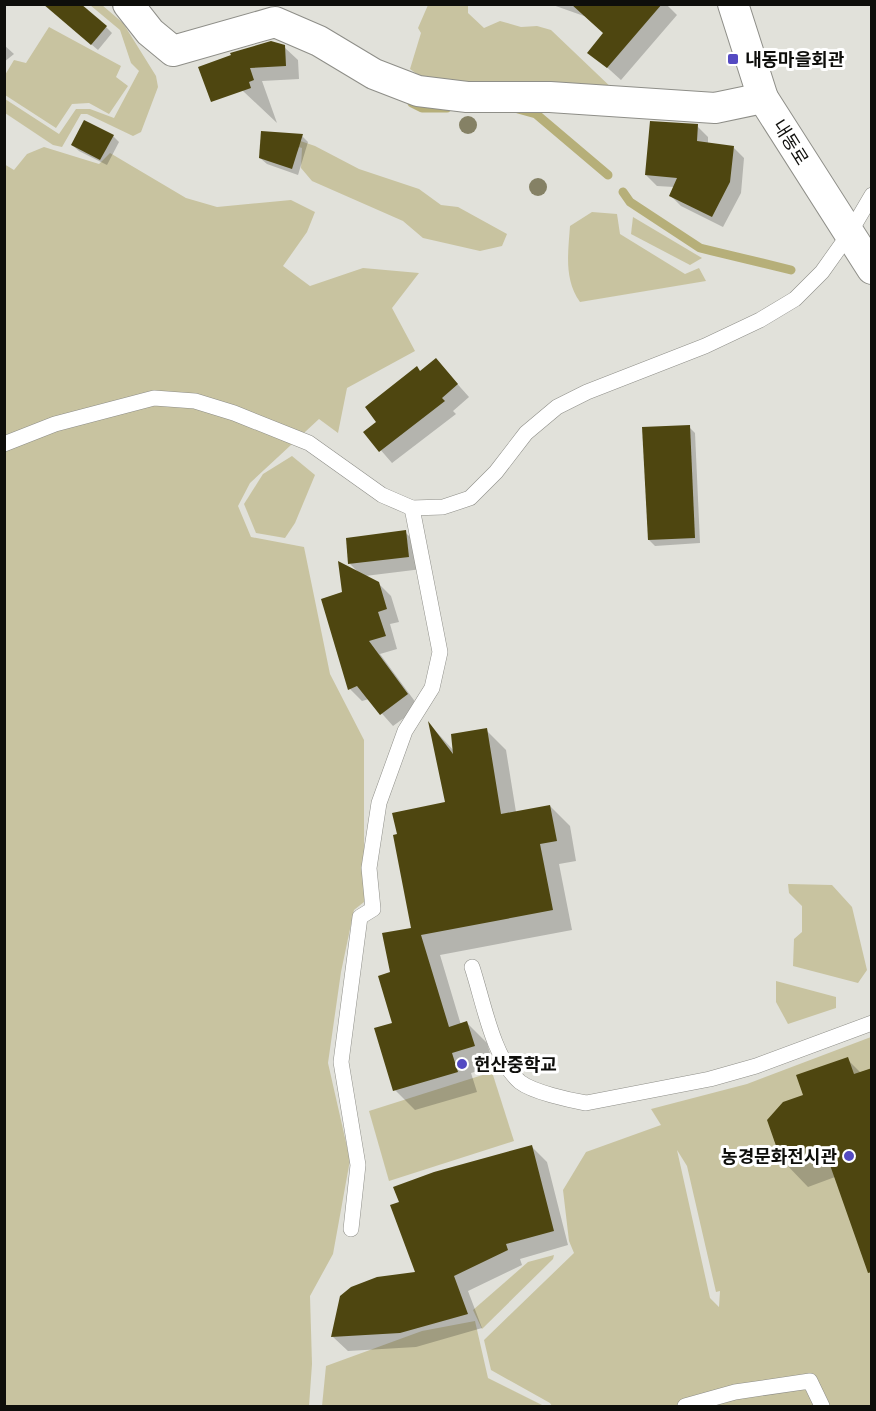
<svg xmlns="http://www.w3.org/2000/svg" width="876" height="1411" font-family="'Space Grotesk','Noto Sans KR',sans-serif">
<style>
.green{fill:#c8c3a0;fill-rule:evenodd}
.shadow{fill:#0003}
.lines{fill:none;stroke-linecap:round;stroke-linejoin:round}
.stream{stroke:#b6af79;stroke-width:9}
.building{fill:#4e4610}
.lane-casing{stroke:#8e8e88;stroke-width:16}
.street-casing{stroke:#8e8e88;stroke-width:32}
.lane{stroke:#fff;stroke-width:15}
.street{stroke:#fff;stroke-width:30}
.tree{fill:#858165}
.poi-dot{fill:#544ac2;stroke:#fff;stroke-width:2}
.labels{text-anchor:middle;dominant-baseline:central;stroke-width:6;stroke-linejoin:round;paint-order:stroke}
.poi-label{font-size:18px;font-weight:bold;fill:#0e0e0b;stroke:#fff;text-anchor:start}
.street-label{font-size:18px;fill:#0e0e0b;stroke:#fff}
</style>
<rect width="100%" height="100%" fill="#e1e1da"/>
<g class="green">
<path d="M90,5h12l21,18 33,53 2,11 -17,45 -8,4 -46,-22h-6l-19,33 -9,-2 -48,-32v-14l54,35 17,-25h14l24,9 25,-47 -8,-8 -11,-33z"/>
<path d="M428,5h40v8l16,15 16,-7 21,6 16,-1 14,4 65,62 -191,-12 -15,-11 11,-36 -3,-5z"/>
<path d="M49,27l72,39 -5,11 12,9 -19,28 -20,-11 -17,1 -16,24 -51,-33v-20l9,-15 12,3z"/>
<path d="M283,135l32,11 44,23 60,20 22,16 17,2 49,27 -5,12 -22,5 -57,-13 -20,-17 -91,-40 -11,-13 1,-20 -20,-6z"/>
<path d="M44,147l55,17 11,-11 76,45 31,9 74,-7 24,12 -8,20 -24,34 27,20 53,-18 56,5 -27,35 23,43 -68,37 -9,45 -19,-14 -69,64 -12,23 13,31 53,10 26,127 34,66v162l-10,8 -13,62 -13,91 22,97 -17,94 -23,42 2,68 -3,42h-304l-1,-1242 10,6 13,-16z"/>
<path d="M592,212l25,2 3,20 65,40 14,-6 7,13 -126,21c-16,-23 -12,-48 -10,-76z"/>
<path d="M633,217l69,41 -12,7 -59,-31z"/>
<path d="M292,456l23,19 -20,48 -10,15 -29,-5 -12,-29 19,-30z"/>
<path d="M788,884l44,1 20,22 15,63 -9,13 -65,-17 1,-27 8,-7v-26l-13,-13z"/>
<path d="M776,981l60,16v11l-48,16 -12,-22z"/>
<path d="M871,1037v369h-319l-2,-3 -59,-33 -7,-30 90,-87 -5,-12 -6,-51 23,-38 75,-27 -10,-16 96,-25zM677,1150l10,16 29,126 4,-1 -1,16 -9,-9z"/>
<path d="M492,1072l22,69 -125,40 -20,-70z"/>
<path d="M554,1255l-1,4 -71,70 -9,-19 55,-48z"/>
<path d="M475,1321l13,57 56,28h-222l4,-40 96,-35z"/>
</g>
<g class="shadow">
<path d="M550,4h38l-4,12z"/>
<path d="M609,4h57l11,11 -56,65 -31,-28 14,-18z"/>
<path d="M65,22l41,5 6,6 -14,17z"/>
<path d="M4,45l10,9 -10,8z"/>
<path d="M284,47l14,13 1,19 -37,2 15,42 -51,-48z"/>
<path d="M697,126l11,11v7l25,3 11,11 -3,35 -18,34 -42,-21 -11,-11 4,-8 -17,-1 -11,-11z"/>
<path d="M113,136l6,6 -12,23 -28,-14 -7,-6z"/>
<path d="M302,136l6,6 -10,33 -31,-11 -7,-6z"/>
<path d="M436,360l33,37 -16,14 3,3 -64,49 -27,-31 13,-10 43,-50z"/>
<path d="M689,427l6,6 5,110 -45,3 -6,-6z"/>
<path d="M405,532l13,13 4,24 -57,7 13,7 13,13 8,26 -9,2 7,25 -17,5 39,53 -26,19 -24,-27 -7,2 -12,-12 -6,-96 14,-21 -8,-8z"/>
<path d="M431,726l23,25 32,-21 20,20 10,62 34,-6 20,20 6,35 -17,3 13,66 -132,25 21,70 6,-2 20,20 7,23 -23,7 6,19 -62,18 -20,-20 -3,-117 21,-44 34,-125z"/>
<path d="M847,1059l14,14 -26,104 -27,10 -24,-25 -16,-42 37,-24z"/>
<path d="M532,1147l15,15 21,83 -48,14 2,6 -54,26 14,37 -66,19 -68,4 -15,-14 84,-64 -16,-70z"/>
</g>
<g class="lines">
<g class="stream">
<path d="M412,103l10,5h25"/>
<path d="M518,109l18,5 72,61"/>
<path d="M623,192l7,10 70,46 91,22"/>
</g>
</g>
<g class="building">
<path d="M43,4h38l26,22 -16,19z"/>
<path d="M571,4h91l-55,64 -20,-15 16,-20z"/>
<path d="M271,41l14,4 1,21 -36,2 4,12 -5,2 2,6 -40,14 -13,-35 33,-12 -1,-2z"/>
<path d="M84,120l30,15 -14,25 -29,-15z"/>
<path d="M650,121l48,3 -1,17 37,5 -4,36 -18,35 -43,-21 8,-18 -32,-3z"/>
<path d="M261,131l42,3 -11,35 -33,-11z"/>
<path d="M436,358l22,26 -16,14 3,3 -66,51 -16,-20 13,-10 -11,-15 52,-41 3,5z"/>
<path d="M690,425l5,113 -47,2 -6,-113z"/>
<path d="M406,530l3,27 -61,7 -2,-26z"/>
<path d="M338,561l41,21 8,27 -9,3 8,24 -17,5 39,53 -28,21 -23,-29 -9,4 -27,-91 21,-7z"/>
<path d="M428,721l25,33 -2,-20 36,-6 14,86 49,-9 7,36 -17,3 13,66 -132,25 28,92 18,-6 8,25 -23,7 6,19 -65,19 -19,-63 18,-5 -14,-47 12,-4 -8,-39 29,-5 -18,-93 4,-1 -5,-21 53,-11z"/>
<path d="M848,1057l6,17 18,-6v204l-4,1 -44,-125 -42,15 -15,-43 16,-18 20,-7 -7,-20z"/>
<path d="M532,1145l22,86 -48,13 2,6 -54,26 14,38 -68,19 -69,4 9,-41 11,-9 26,-10 38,-5 -25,-67 9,-3 -6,-15 41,-15z"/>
</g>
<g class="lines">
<defs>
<g id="lane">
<path d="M4,444l51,-20 99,-26 41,3 39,12 75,30 73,52 30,13 31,-1 27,-9 26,-26 30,-39 31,-26 30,-15 118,-46 55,-26 35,-21 27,-27 27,-38 23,-39"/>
<path d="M472,967c11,33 21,92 48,115 13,10 49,18 66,21l124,-24 46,-13 116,-43"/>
<path d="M351,1229l7,-64 -17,-103 19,-145 13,-8 -4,-41 10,-65 26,-72 27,-43 8,-36 -28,-144"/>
<path d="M685,1406l50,-14 75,-11 12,25"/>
</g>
<g id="street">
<path d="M128,4l22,28 23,19 102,-29 44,19 55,33 44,17 49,6h83l165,11 48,-10"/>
<path d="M733,4l30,94 109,171"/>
</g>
</defs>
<use href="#lane" class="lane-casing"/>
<use href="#street" class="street-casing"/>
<use href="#lane" class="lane"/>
<use href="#street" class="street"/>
</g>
<g class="tree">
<circle cx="468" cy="125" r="9"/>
<circle cx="538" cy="187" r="9"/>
</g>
<g class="poi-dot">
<rect x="727" y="53" width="12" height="12" rx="3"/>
<circle cx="462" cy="1064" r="6"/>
<circle cx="849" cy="1156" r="6"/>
</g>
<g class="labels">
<g class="poi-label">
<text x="745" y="59">내동마을회관</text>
<text x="474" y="1064">헌산중학교</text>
<text x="837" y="1156" text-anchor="end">농경문화전시관</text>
</g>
<g class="street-label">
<text transform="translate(791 142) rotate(58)">내동로</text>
</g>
</g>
<rect width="876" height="1411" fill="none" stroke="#0e0e0b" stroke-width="12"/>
</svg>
